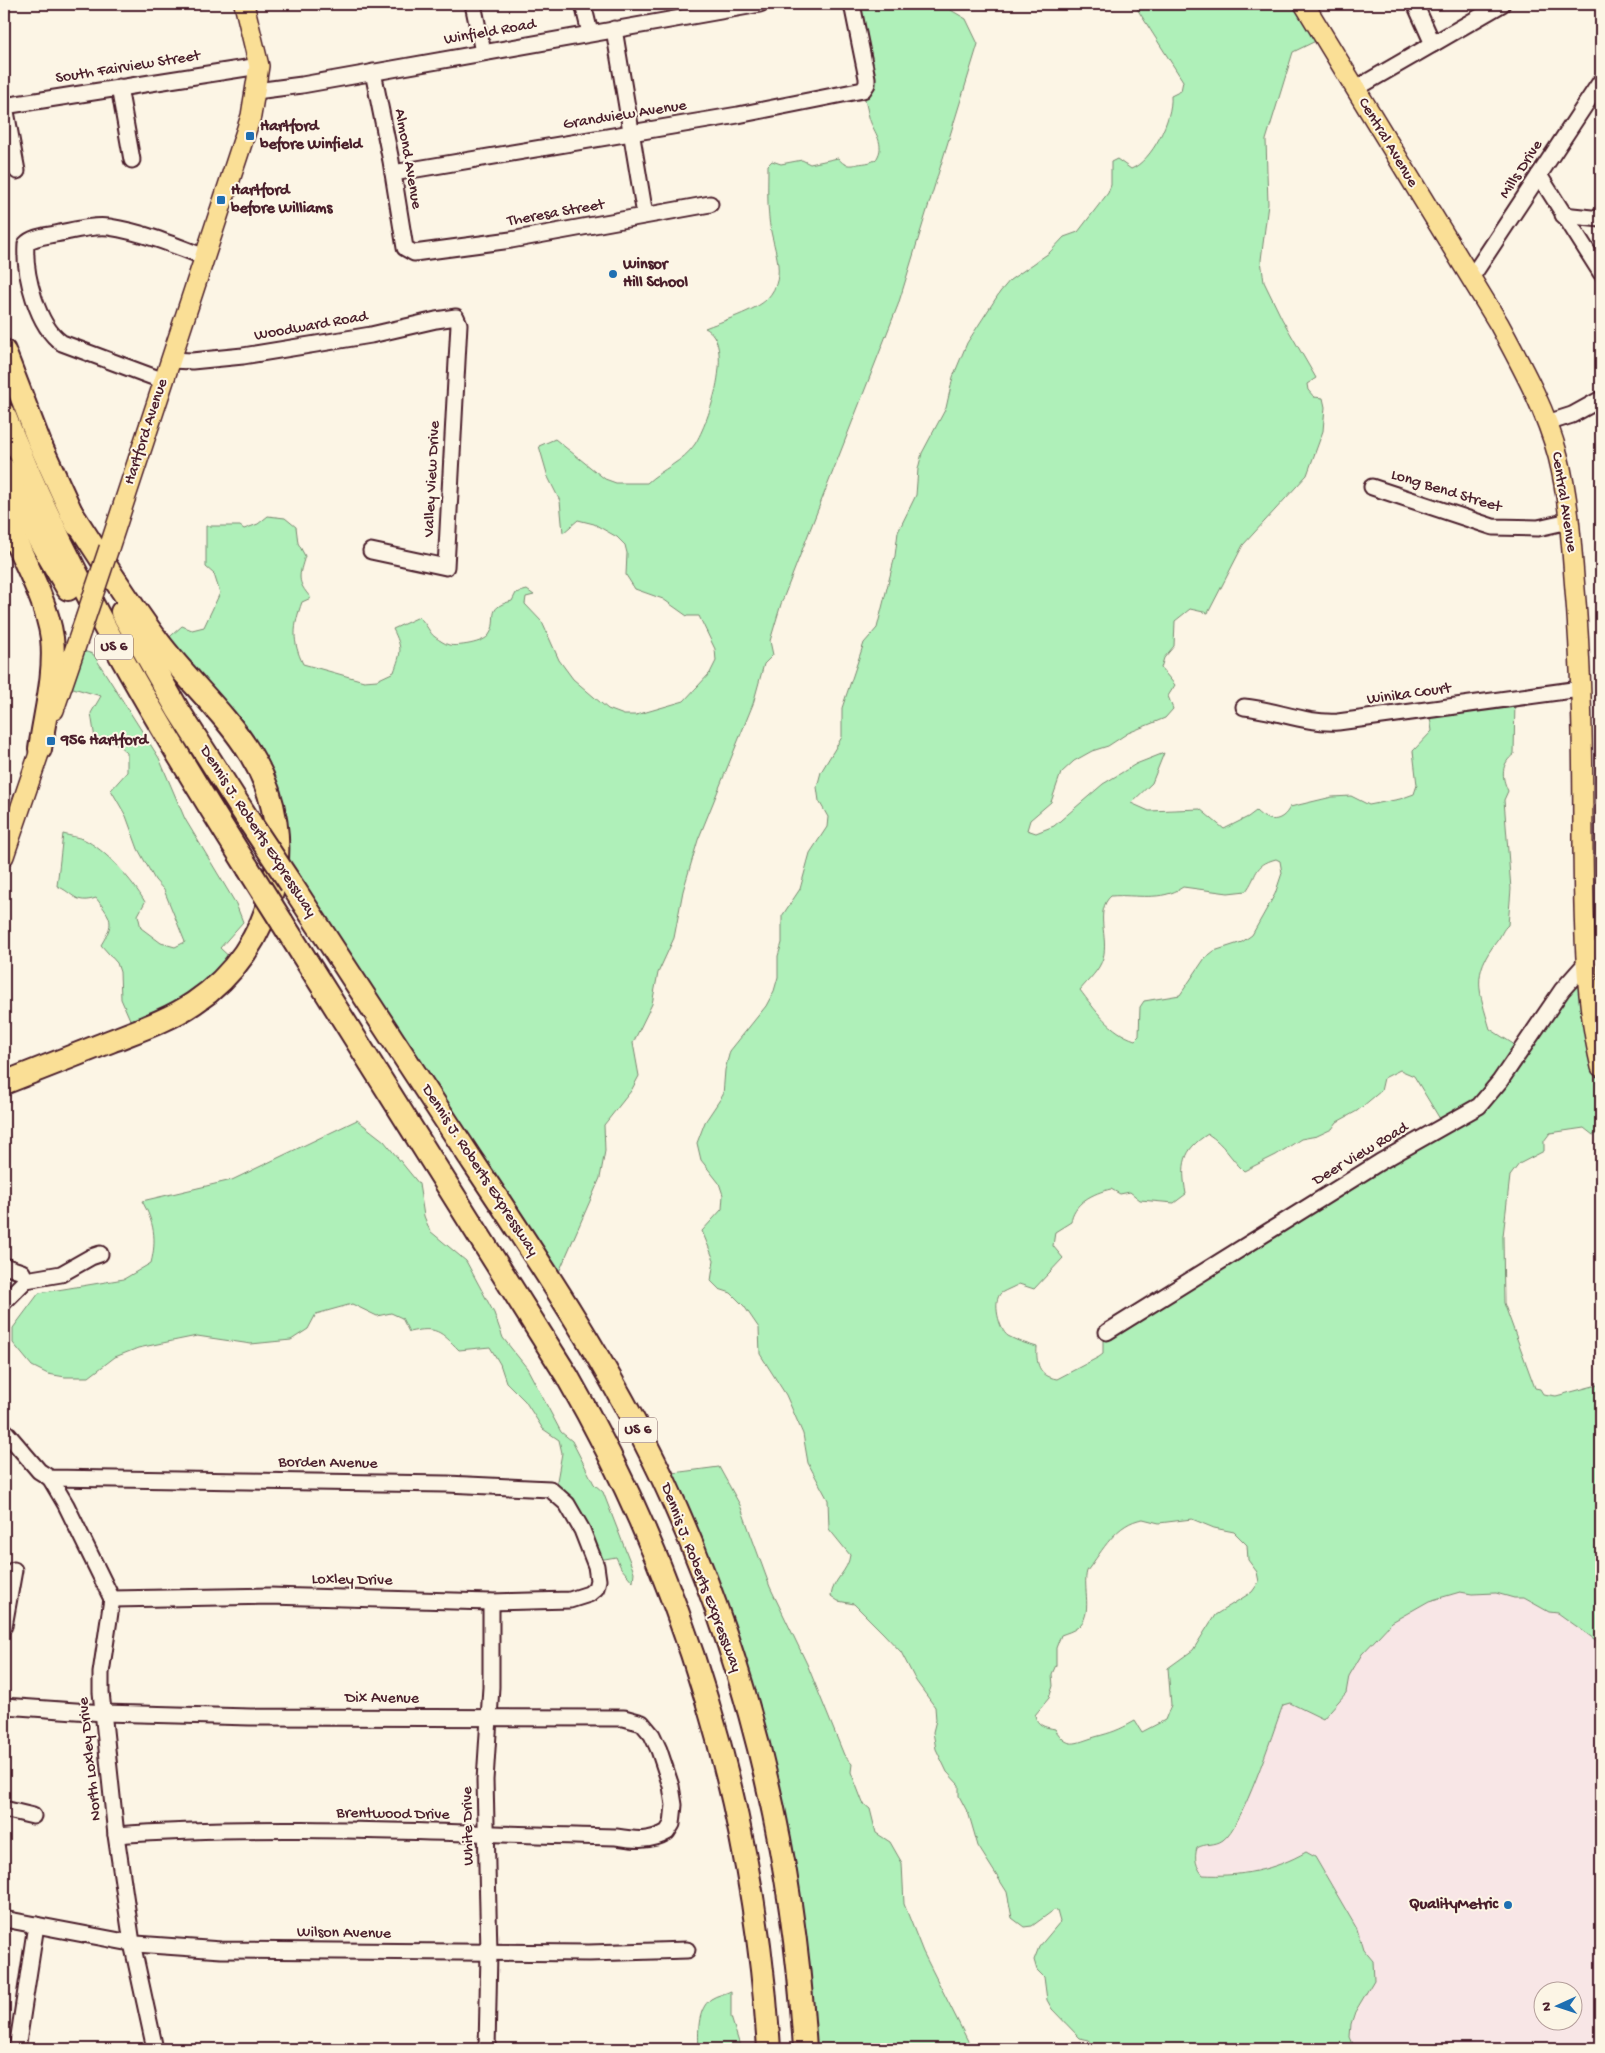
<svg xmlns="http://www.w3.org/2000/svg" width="1605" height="2053" font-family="'Gochi Hand',sans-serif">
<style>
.built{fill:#f8e6e6;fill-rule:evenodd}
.green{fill:#aff0b9;stroke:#7c8872;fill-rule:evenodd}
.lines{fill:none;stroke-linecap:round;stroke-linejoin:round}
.minor-casing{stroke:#4a1f2b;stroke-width:19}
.major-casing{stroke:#4a1f2b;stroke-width:22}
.highway-casing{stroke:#4a1f2b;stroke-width:26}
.minor{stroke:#fcf5e5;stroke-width:15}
.major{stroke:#fadf96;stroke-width:19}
.highway{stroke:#fadf96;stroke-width:22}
.major-bridge-casing{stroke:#4a1f2b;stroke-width:22;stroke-linecap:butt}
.highway-bridge-casing{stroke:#4a1f2b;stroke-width:26;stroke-linecap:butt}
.major-bridge{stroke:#fadf96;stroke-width:19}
.highway-bridge{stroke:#fadf96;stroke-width:22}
.poi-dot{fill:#1f6fb2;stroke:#fcf5e5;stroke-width:2}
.labels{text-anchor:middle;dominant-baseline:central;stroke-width:4;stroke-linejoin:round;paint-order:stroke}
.shield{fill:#fcf5e5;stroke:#7f5f63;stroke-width:1}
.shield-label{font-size:15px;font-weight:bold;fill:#4a1f2b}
.street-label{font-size:16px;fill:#4a1f2b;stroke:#fcf5e5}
.poi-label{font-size:16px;font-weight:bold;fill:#4a1f2b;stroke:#fcf5e5;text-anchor:start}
</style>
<rect width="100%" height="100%" fill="#fcf5e5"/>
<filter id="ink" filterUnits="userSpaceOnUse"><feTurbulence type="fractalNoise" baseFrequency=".02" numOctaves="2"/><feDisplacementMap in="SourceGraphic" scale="10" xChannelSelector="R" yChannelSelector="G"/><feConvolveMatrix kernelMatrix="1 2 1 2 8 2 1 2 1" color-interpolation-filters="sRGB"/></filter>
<g filter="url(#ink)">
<path class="built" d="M1460,1592l12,2 24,-1 18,5h10l25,14 9,1 43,31v405h-246l-5,-12 1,-13 10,-20 12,-43 -10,-12 -6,-20 -42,-72 -9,-5 -20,11 -20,7 -52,5h-11l-5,-5 -1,-22 15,-4 18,-10 8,-11 45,-118 7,-2 33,16 23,-26 3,-17 13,-22 30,-32 37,-21zM1542,1990h30v30h-30z"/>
<g class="green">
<path d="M851,4h92l1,2 22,13 12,25 -80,261 -117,299 -11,37 3,14 -9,9 -11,40 -55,136 -15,51 -9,47 -16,35 -6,31 -19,39 6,33 -8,15 -27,34 1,26 -5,27 -44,101 -266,-403 -12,-66 -115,-167 19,-17 10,4 12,-3 16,-34 -6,-19 -8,-7v-41h34l4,3 14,-5 10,-8 17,2 11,9 2,16 7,13c-6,20 -9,25 6,42l-9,4c-9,25 -10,39 1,62l61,17 13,-1 17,-8c7,-20 9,-23 -1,-43l26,-12c7,6 11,17 16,20 4,3 10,7 14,8 8,2 35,-2 40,-10 11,-16 -6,-27 23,-34l4,-8 11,-3 7,5 -8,2 -1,7 17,18 17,38 14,19 35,30 16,6h12l48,-14 26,-28 6,-12 -1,-12 -16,-33h-12l-24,-17 -28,-10 -9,-14 1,-22 -2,-8 -8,-8 -23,-13 -16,-4 -15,13 -3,-32 -12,-24 -9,-31 16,-7 50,40 11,4h31c15,-14 36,-21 48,-39 14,-22 41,-101 10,-116 15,-6 52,-18 62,-29 23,-25 4,-52 2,-81 -2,-17 -1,-36 -1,-53l4,-4 9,3 21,-4 8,4 28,-6c6,8 11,8 20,6 6,-1 18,-1 20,-8 7,-14 -6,-26 -9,-39 -9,-37 -13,-75 -18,-113z"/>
<path d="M1134,4h169l19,34 -29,14 -27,88 2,64 -7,56 3,22 18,37 34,59 -9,6 1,6 6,7 9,1 2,9 -2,24 -16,44 -64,70 -35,68 -18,-4 -15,12 -1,25 -10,12 -3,10 14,17 -7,11 5,13 -8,9 -37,15 -20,13 -16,5 -18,10 -13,12 -10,29 -21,18 -3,10 9,3 18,-7 49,-42 33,-20 28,-11 -12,30 -21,20 18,8 51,-2 24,20 24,-12 8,-6c12,12 26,12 34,-4l42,-10 19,-1 18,9 31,-6 14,-5 3,-9 -4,-34 19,-20 -3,-21 86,-11 -1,55c-13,10 -13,22 -6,37l-4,9 7,89 -3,36c-6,5 -6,10 -11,16 -26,33 -18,50 -7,88l28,18 62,-80 21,76v90l-8,2 -9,-7 -34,5 -6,8v10l-25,13 -9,12 -7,60 1,67 31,85 5,1 3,5 13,2 45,-12v260l-43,-31 -9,-1 -25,-14h-10l-18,-5 -24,1 -12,-2 -31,9 -37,21 -30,32 -13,22 -3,17 -23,26 -33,-16 -7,2c-11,29 -40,121 -60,135 -8,6 -18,3 -26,8 -3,10 -1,19 6,27 36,2 72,-5 103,-23l9,5 42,72 6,20 10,12 1,19 -19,32 -4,12 -1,13 5,12h-256l-10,-9 -9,-2 -28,-29 -5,-9 -3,-23 -7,-7 -3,-10 5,-13 21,-25 -3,-11 -3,-1 -22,16 -8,1 -12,-9 -5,-26 -29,-46 -9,-31 -10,-19v-11l-12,-13 -11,-23 -3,-17 3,-12 -1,-13 -19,-26 -15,-29 -18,-19 -29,-29 -16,-3 -7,-5c2,-17 17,-24 19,-41l-21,-26 -1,-29 -20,-37 -5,-29 -17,-39 -26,-41 -1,-26 -15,-22 -13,-13 -12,-4 -8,-8 3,-21 -12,-29 20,-22 1,-14 -4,-12 -18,-23 -4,-17 8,-21 18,-27 2,-25 5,-19 36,-45 8,-15 4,-14v-21l4,-13v-27l18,-27 10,-36 17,-26 1,-10 -9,-16 -2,-14 4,-15 21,-35v-29l22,-65 13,-15 18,-72 3,-24 18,-37 2,-26 4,-16 24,-45 7,-31 14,-34 33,-51 10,-12 39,-27 15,-16 14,-5 30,-39 3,-8v-23l6,-3 14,10c21,-8 42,-51 40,-73l10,-5 2,-10zM1276,859l4,2 2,12 -7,21 -23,41 -10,7 -28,9 -9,7 -25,37 -36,6 -4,6 -1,29 -4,4c-25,-8 -40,-30 -55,-50 9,-11 19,-19 23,-32 6,-20 -9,-47 8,-62 25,-2 50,6 72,-9l45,6 18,-2c12,-16 7,-26 30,-32zM1400,1070l14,6 29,48 -340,211v19l-4,3 -42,22c-19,-3 -21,-17 -20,-32 -10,-3 -20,-6 -29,-11 -9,-6 -16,-35 -7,-43 5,-3 13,-6 18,-9l15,5 29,-31 -10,-12 2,-14 16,-10c2,-19 22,-29 40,-33l9,5 10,-2 10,8 34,3 12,-9c-5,-29 -4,-44 22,-60 17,11 21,23 36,37l32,-16 25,-16 16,-3 15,-7 5,-7 20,-11 24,-20 3,-13zM1143,1519l16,4 33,-4 22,9 20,4 13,13 1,15 9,12 2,10 -7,10 -37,23 -22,35 -25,18 3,37 -6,15 -23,12 -7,-11c-18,10 -22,11 -40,16 -20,6 -27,13 -40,-8 -10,-2 -18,-3 -20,-14l14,-17 4,-12 -1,-12 4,-9v-17l5,-13c5,-2 13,-4 17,-8 16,-13 4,-39 9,-56 16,-21 29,-48 56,-52z"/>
<path d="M77,649l16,5 66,104 26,61 51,85 7,18 -23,26 17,16 -102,67 -14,-32 -1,-27 -3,-9 -16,-18c14,-23 11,-26 -5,-47 -21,7 -22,-5 -39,-12l6,-52c7,2 14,3 20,5 22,10 50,42 62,63l-7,13 3,13 20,15 14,4 10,-5 -21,-52 -9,-10 -17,-31 -12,-33 -15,-26 16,-18v-19l-11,-10 -21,-4 -4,-26 10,-17 -35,-10z"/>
<path d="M357,1120l27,21 35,43 5,32 6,15 36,30 28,52 9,25 24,30 34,64 11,9 22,43 9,8 31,80 -1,10 -12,-14 -5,-11 -23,4 -38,-69 7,-39 -3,-13 -16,-11 -18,-28 -19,-19 -6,-18 -10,-17 -31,3c-19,-19 -22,-24 -50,-18l-7,-14 -11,-5 -14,3 -25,-12 -36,10 -8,15 -17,11 -40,4 -54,-8 -59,12 -23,9 -26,20h-24l-17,-3 -16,-8 -19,-23v-15l26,-35 85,-14 27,-16c6,-24 3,-41 -9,-62l90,-21z"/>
<path d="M719,1467l21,38 30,82 37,77 37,91 8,9 -1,8 12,31 7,6 6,24 14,9 12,21 2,41 19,48 49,97h-165l-17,-173 -125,-402z"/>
<path d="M731,1991v26l10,32h-42c-1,-15 -2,-40 12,-50 6,-4 14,-5 20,-8z"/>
</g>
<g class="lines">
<defs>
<g id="minor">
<path d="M473,4l10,48"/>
<path d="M583,4l7,29"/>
<path d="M1415,4l18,40 69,-40"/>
<path d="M614,29l31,186"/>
<path d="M373,72l18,89 14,87 9,5 97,-13 199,-36"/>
<path d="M119,87l13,73"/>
<path d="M1355,89l78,-45"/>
<path d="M256,91l46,-6 458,-81"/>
<path d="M4,106l255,-40"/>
<path d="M5,106l12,65"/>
<path d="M393,173l345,-58 125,-25 4,-6v-6l-15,-74"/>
<path d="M1539,175l62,98"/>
<path d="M1563,215l38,4"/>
<path d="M1471,278l130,-197"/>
<path d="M171,360l21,1 51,-5 128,-21 65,-15 20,-3 3,7 -13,243 -75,-16"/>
<path d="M164,381l-102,-38c-25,-17 -38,-69 -36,-99 6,-7 20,-8 29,-10 17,-3 36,-9 54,-7 33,5 65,18 96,30"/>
<path d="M1547,423l25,-8 29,-16"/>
<path d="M1372,487l121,40 45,1 31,-7"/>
<path d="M1244,707c32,3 62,17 94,15l242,-33"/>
<path d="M4,1266l18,6 4,8"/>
<path d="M4,1302l22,-22 35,-6 30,-17 9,-3"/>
<path d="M1107,1332l273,-170 99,-56 21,-25 62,-91 39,-44"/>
<path d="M4,1430l35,41 11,7 397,6 103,5 17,15 15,26 14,36 2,14 -2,8 -7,6 -19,6 -79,2 -222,-6 -157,3"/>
<path d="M50,1478l16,27 46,94 -11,74v19l15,143 16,108 23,106"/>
<path d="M4,1626l10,-56"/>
<path d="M4,1706l100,7 146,4 374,1 18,5 10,12 7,15 12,36 3,19 -2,19 -5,8c-17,10 -32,8 -51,5 -166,-3 -334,-14 -500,-2"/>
<path d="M4,1809l29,7"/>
<path d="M4,1919l132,25 85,6 368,3 98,-3"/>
<path d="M17,2049l19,-124"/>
<path d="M487,2049l2,-96 -4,-173 6,-93v-85"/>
</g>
<g id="major">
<path d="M1304,4l195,320c23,43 46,84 59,132 10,39 13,80 16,121 8,89 9,180 9,270 1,73 1,149 18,220"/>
<path d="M109,548l142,-432 8,-50 -15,-62"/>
<path d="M54,710l27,-79"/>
<path d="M4,856l41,-120"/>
</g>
<g id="highway">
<path d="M4,351l36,93 37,81"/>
<path d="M4,414c64,161 152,308 244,454"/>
<path d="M4,469l23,50 41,70"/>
<path d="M4,516c15,35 43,84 48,122 4,36 -7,75 -12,111"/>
<path d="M122,612l56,98 73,114"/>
<path d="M291,884c59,91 119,181 178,272 70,105 140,209 194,323 84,179 130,373 142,570"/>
<path d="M282,922l285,454c119,207 187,435 202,673"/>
<path d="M4,1083c35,-14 71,-28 107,-42 28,-11 58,-21 83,-38 81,-54 109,-164 57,-248 -25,-41 -62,-73 -91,-111 -32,-42 -60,-87 -89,-132"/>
</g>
</defs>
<use href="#minor" class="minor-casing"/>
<use href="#major" class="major-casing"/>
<use href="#highway" class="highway-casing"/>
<use href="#minor" class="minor"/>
<use href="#major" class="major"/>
<use href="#highway" class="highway"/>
<defs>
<path id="major-bridge" d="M81,631l28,-83"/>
<g id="highway-bridge">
<path d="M251,824l40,60"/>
<path d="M248,868l34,54"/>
</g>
</defs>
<use href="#major-bridge" class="major-bridge-casing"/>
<use href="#highway-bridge" class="highway-bridge-casing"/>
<use href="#major-bridge" class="major-bridge"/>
<use href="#highway-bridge" class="highway-bridge"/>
</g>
</g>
<g class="poi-dot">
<rect x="245" y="131" width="10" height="10" rx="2.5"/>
<rect x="216" y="195" width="10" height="10" rx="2.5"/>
<circle cx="613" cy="274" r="5"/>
<rect x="46" y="736" width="10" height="10" rx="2.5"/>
<circle cx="1508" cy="1905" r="5"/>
</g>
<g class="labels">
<g class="shield">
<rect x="95" y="634.5" width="38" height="25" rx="4"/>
<rect x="619" y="1417.5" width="38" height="25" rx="4"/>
</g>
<g class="shield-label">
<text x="114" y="647">US 6</text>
<text x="638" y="1430">US 6</text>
</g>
<g class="street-label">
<text transform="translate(490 33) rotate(-10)">Winfield Road</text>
<text transform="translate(128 68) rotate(-9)">South Fairview Street</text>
<text transform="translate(625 116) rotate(-9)">Grandview Avenue</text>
<text transform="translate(1387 143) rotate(59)">Central Avenue</text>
<text transform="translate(407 159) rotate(80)">Almond Avenue</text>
<text transform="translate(1522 170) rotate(-57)">Mills Drive</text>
<text transform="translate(556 214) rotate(-10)">Theresa Street</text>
<text transform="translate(311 327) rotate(-10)">Woodward Road</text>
<text transform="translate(147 432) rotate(-72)">Hartford Avenue</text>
<text transform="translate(433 479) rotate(-87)">Valley View Drive</text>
<text transform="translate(1446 492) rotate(17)">Long Bend Street</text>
<text transform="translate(1563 502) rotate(81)">Central Avenue</text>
<text transform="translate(1409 695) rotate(-8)">Winika Court</text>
<text transform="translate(257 832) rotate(57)">Dennis J. Roberts Expressway</text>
<text transform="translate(1361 1155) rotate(-31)">Deer View Road</text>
<text transform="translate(479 1171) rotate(57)">Dennis J. Roberts Expressway</text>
<text transform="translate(328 1464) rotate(1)">Borden Avenue</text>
<text transform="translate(700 1578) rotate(69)">Dennis J. Roberts Expressway</text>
<text transform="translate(352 1581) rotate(1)">Loxley Drive</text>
<text x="382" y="1699">Dix Avenue</text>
<text transform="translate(91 1759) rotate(-96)">North Loxley Drive</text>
<text transform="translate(393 1815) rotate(1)">Brentwood Drive</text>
<text transform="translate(469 1826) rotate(-91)">White Drive</text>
<text transform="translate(344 1934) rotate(1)">Wilson Avenue</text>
</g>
<g class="poi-label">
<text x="260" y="127">Hartford<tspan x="260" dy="18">before Winfield</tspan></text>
<text x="231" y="191">Hartford<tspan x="231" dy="18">before Williams</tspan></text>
<text x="623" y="265">Winsor<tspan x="623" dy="18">Hill School</tspan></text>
<text x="61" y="741">956 Hartford</text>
<text x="1498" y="1905" text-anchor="end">QualityMetric</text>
</g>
</g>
<rect width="1605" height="2053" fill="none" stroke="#fcf5e5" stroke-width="20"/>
<rect x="10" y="10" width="1585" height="2033" fill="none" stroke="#4a1f2b" stroke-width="2" filter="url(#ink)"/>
<g transform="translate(1558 2006) rotate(267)"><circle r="24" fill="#fcf5e5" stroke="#b59f9b"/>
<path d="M0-4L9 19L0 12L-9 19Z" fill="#1f6fb2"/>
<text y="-8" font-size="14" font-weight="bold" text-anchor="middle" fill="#4a1f2b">N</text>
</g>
</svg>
